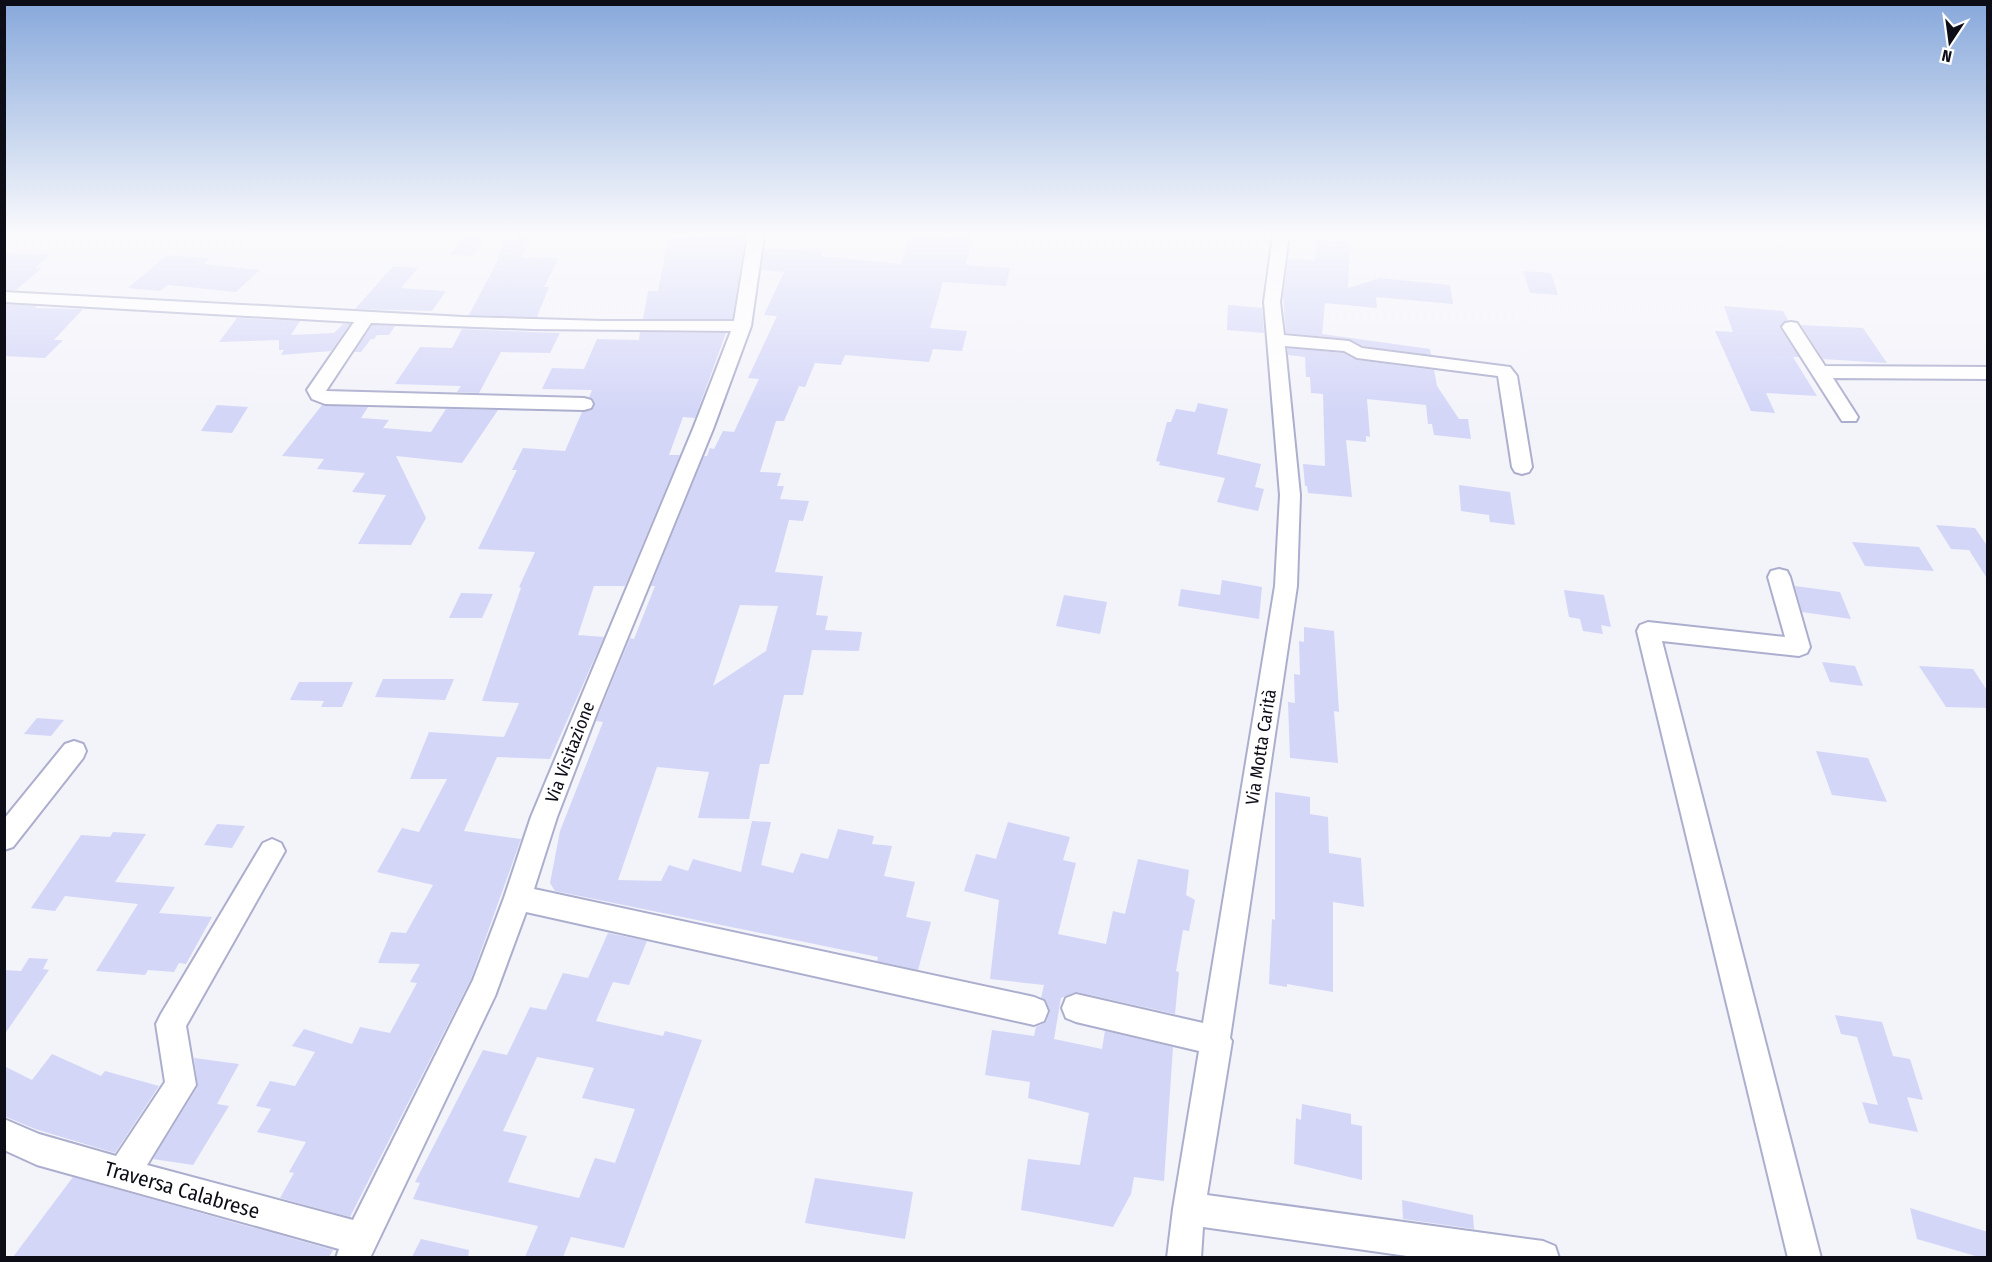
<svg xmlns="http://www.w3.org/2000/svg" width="1992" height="1262" font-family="'Fira Sans Condensed',sans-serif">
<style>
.building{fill:#d4d6f8;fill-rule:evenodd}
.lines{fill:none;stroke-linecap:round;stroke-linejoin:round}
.minor-casing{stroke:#acaece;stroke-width:4}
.minor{fill:#fff;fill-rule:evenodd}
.labels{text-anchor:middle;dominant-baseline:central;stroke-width:4.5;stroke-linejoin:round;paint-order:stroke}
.street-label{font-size:18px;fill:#0d0d18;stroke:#fff}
.near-street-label{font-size:21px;fill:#0d0d18;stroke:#fff}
</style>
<rect width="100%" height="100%" fill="#f3f3fa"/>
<g class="building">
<path d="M465,235h23l-16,21 -22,-1z"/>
<path d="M518,235h15l-11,22 37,1 -15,29h5l-12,30 -68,-2 30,-57h-2l9,-18 7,1z"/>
<path d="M718,235h25l1,12 -12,72h-89l5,-28h10l10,-51z"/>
<path d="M950,235h23l-7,30 44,3 -4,18 -63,-4 -13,46 37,3 -5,20 -29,-2 -4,13 -84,-7 -4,10 -26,-2 -10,24 -6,-1 -15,35h-8l-16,51 21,1 -4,13h7l-4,13 29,2 -6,20 -14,-1 -14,52 48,4 -7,39 12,1 -3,14 37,2 -3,19 -47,-1 -9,45h-19l-15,69h-9l-11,55 -51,-1 11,-46 -52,-5 -39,113 43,1 8,-16 19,6 5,-12 48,13 11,-51 19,1 -10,43 32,8 8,-20 27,6 10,-30 36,7 -2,8 20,2 -8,30 31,6 -9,35 25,5 -13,48 -41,-9 1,-4 -323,-66 -5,-8 10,-52 43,-109 -7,-1 4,-10 30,-73 4,1 21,-53h-4l53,-130h3l3,-8 4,1 9,-18 11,1 25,-53 -11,-1 29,-62 -13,-1 20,-43 -23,-2 3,-22 59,3 -2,5 80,8 9,-28 39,2zM740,605l38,1 -12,45 -53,35z"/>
<path d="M1317,239l33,4 -2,45 32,-10 70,7 3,19 -77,-7 1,11 -52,-5 -3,31 108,15 1,6 -68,-9 -14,-7 -63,-6 -3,-36 5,-39 27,3z"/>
<path d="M4,253l46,2 -15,13h7l-26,22h-12z"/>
<path d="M167,255l43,3 -6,6 56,6 -24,22 -68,-7 -8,6 -32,-3z"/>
<path d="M393,266l25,2 -17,20 45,3 -14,20 -77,-2z"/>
<path d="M1523,271l28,2 7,22 -28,-2z"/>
<path d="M4,304l33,2 -2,2 48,1 -29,31h9l-18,18 -41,-2z"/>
<path d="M1228,305l34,3 2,25 -37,-3z"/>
<path d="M1724,306l59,5 5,9 -5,2 -3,6 19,29h-6l24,39 -51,-3 9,20 -24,-2 -36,-80 18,1z"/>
<path d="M237,318l63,3 -9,14 43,-2 9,-9h7l-19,27 -50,4 3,-5h-5v-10l-60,2z"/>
<path d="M372,325l23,1 -6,9h-12l-3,4h-3l-10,13h-7z"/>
<path d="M1801,325l62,3 24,35 -64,-4z"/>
<path d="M462,329l68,3 30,1 -10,20 -49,-1 -22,41 -22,-1 4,-6 -66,-2 25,-37 32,1z"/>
<path d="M640,332l86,1 -31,85 -12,-1 -14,38h11l-55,131h-31l-16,49 26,2 -54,122 -53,-2 -33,74 57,8 -50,140 -121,238 -70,-19 14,-25 -5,-1 17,-30 -49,-10 14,-23 -15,-3 14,-25 25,5 20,-34 -23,-6 12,-17 48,15 8,-17 30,6 27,-50 -7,-1 10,-18 -42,-1 13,-31 15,1 27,-48 -56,-13 25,-44 17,4 28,-53h-37l19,-47 75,5 15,-34 -37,-2 39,-113 -2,-1 16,-35 -57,-3 39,-79h-5l11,-22 42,3 17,-39 10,-2 3,-5 -2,-6 -4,-2 3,-7 -50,-1 10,-21 32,1 13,-30 42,1z"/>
<path d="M1288,348l55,5 14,7 77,10 3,16 22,33h9l3,20 -37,-4 -2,-11h-4l-2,-19 -59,-6 3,38 -4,-1v6l-20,-2 6,57 -44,-4 -1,-7h-2l-2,-22 22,2 -2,-72 -12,-1 -1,-16h-4l-1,-20 -17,-2z"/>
<path d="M1198,403l30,6 -11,45 44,10 -6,23 9,2 -6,22 -41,-9 8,-24 -66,-13 1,-3 -4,-1 11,-39h4l5,-13 19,3z"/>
<path d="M217,405l31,2 -16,26 -31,-2z"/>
<path d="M322,405l46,2 -7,11 28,2 -6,8 48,4 15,-23 52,1 -36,53 -66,-7 30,62 -15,27 -53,-1 28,-49 -34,-3 13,-19 -48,-4 7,-10 -42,-3z"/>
<path d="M1459,485l51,7 5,33 -25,-3 -1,-7 -28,-4z"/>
<path d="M1936,525l39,3 13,19v33l-19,-30 -18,-1z"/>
<path d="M1852,542l67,5 15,24 -69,-5z"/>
<path d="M1222,580l40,7 -3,32 -81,-13 3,-17 39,6z"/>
<path d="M1795,586l45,6 11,27 -49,-7z"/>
<path d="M1564,590l40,5 7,32 -10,-2 2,9 -20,-3 -3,-12 -11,-2z"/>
<path d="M461,593l32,1 -11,24h-33z"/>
<path d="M1064,595l43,7 -7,32 -44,-8z"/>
<path d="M1304,627l30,4 5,81 -5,-1 4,52 -48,-5 -2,-56 7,1 -1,-29 6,1 -1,-34 5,1z"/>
<path d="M1822,662l33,4 8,20 -33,-4z"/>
<path d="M1919,666l54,3 15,23v16l-42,-1z"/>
<path d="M383,679h71l-9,21 -70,-3z"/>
<path d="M299,682h54l-11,25h-21l3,-6 -34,-1z"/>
<path d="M37,718l27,2 -13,16 -27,-2z"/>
<path d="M1816,751l52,7 19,44 -55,-7z"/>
<path d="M1275,792l35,5v17l18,3 1,36 32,5 3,49 -31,-5v90l-46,-8v3l-18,-3 3,-65 3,1z"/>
<path d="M1008,822l62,15 -7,23 13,3 -18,71 48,10 7,-33 12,3 13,-55 51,11 -3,25 9,5 -6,31 -6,-1 -7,41 3,1 -4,42 -98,-22 -16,6 -7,41 48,10 3,-18 68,16 -9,134 -30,-4 -3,17 -18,33 -92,-17 7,-51 52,6 9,-52 -61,-15 2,-16 -45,-7 7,-45 42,6 2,-9 10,-5 4,-10 -4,-12 -5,-2 3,-13 -54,-6 9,-79 -35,-9 12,-37 20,5z"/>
<path d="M217,824l28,2 -13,22 -28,-3z"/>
<path d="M113,832l33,2 -31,48 60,5 -16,26 53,4 -26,47 -7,-1 -5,9 -26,-2 -3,5 -49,-4 42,-67 -73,-8 -10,15 -24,-3 50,-73 29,2z"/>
<path d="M608,933l39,8 -18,44 -16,-3 -17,39 67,15 2,-5 37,9 -78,208 -53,-11 -8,20h-38l13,-31 -125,-27 7,-16 -5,-1 68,-132 24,5 23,-48 16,3 17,-37 25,5zM537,1057l57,11 -12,30 53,11 -20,54 -20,-5 -16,40 -71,-16 19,-46 -24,-5z"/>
<path d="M29,958l19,1 -5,10 6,1 -45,65v-65l17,1z"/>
<path d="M1835,1015l47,7 11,34 17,3 13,41 -16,-3 11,35 -49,-9 -7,-21 16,3 -21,-68 -16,-3z"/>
<path d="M52,1054l49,22 4,-5 54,15 -44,67 -80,-24 -31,-13v-50l28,14z"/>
<path d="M194,1058l45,6 -22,40 12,2 -36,59 -40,-6 45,-73z"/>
<path d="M1302,1104l49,10v10l11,2v54l-68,-16 2,-46 5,2z"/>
<path d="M73,1177l260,73 -4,7h-316z"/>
<path d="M815,1178l98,14 -8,47 -100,-16z"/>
<path d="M1402,1200l71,15 1,14 -71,-10z"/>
<path d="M1910,1208l78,24v25h-9l-62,-18z"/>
<path d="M421,1239l48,11 -1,7h-56z"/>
</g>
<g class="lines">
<defs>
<g id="minor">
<path d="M748,235h16l-13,91 -38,103 -115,281 -41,107 -23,72 500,108 10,4 4,10 -4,10 -10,4 -508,-113 -31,84 -125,262h-34l3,-9 -302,-84 -33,-15v-31l35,15 77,22 49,-74 -9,-58 5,-10 102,-171 9,-4 9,4 4,8 -99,175 10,59 -49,80 206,55 120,-240 31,-82 27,-81 162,-388 38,-98 -198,-2 -162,-6 -45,68 258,7 7,2 2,4 -2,4 -7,2 -259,-6 -13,-5 -5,-9 47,-68 -350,-20v-10l459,25 140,4h131z"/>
<path d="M1273,235h16l-9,67 4,33 65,6 13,7 148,19 7,9 15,91 -3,5 -7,2 -7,-2 -3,-5 -14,-91 -141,-18 -13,-7 -59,-5 15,149 -3,91 -67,452 2,3 -25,154 336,46 12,5 4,12h-138l-218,-31 -2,31h-34l6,-49 26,-158 -123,-29 -10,-4 -4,-10 4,-10 10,-4 127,29 72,-437 5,-91 -16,-193z"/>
<path d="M1791,322l6,1 28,43 163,1v12l-155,-1 25,39 -2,4h-14l-60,-94 3,-4z"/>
<path d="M1779,569l8,2 3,6 20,70 -3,6 -8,3 -137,-15 159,617h-33l-151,-627 3,-6 8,-3 137,15 -17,-60 3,-6z"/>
<path d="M74,741l9,3 3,7 -3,7 -70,89 -9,3v-31l61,-75z"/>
</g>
</defs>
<use href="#minor" class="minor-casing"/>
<use href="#minor" class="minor"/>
</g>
<linearGradient id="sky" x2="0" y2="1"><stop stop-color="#87a8db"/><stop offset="0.57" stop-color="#fafafd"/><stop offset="1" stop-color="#fafafd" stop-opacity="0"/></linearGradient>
<rect width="1992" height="411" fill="url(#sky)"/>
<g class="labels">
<g class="street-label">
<text transform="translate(1261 747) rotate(-81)">Via Motta Carità</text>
<text transform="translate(570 752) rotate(-69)">Via Visitazione</text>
</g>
<g class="near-street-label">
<text transform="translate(182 1190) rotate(16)">Traversa Calabrese</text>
</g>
</g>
<rect width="1992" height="1262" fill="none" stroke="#0d0d18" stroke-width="12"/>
<g transform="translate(1950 42) rotate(193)" stroke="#ffffff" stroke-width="4.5" paint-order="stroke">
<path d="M0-4.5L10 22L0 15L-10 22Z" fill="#0d0d18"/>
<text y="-9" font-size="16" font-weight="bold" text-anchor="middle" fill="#0d0d18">N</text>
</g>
</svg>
